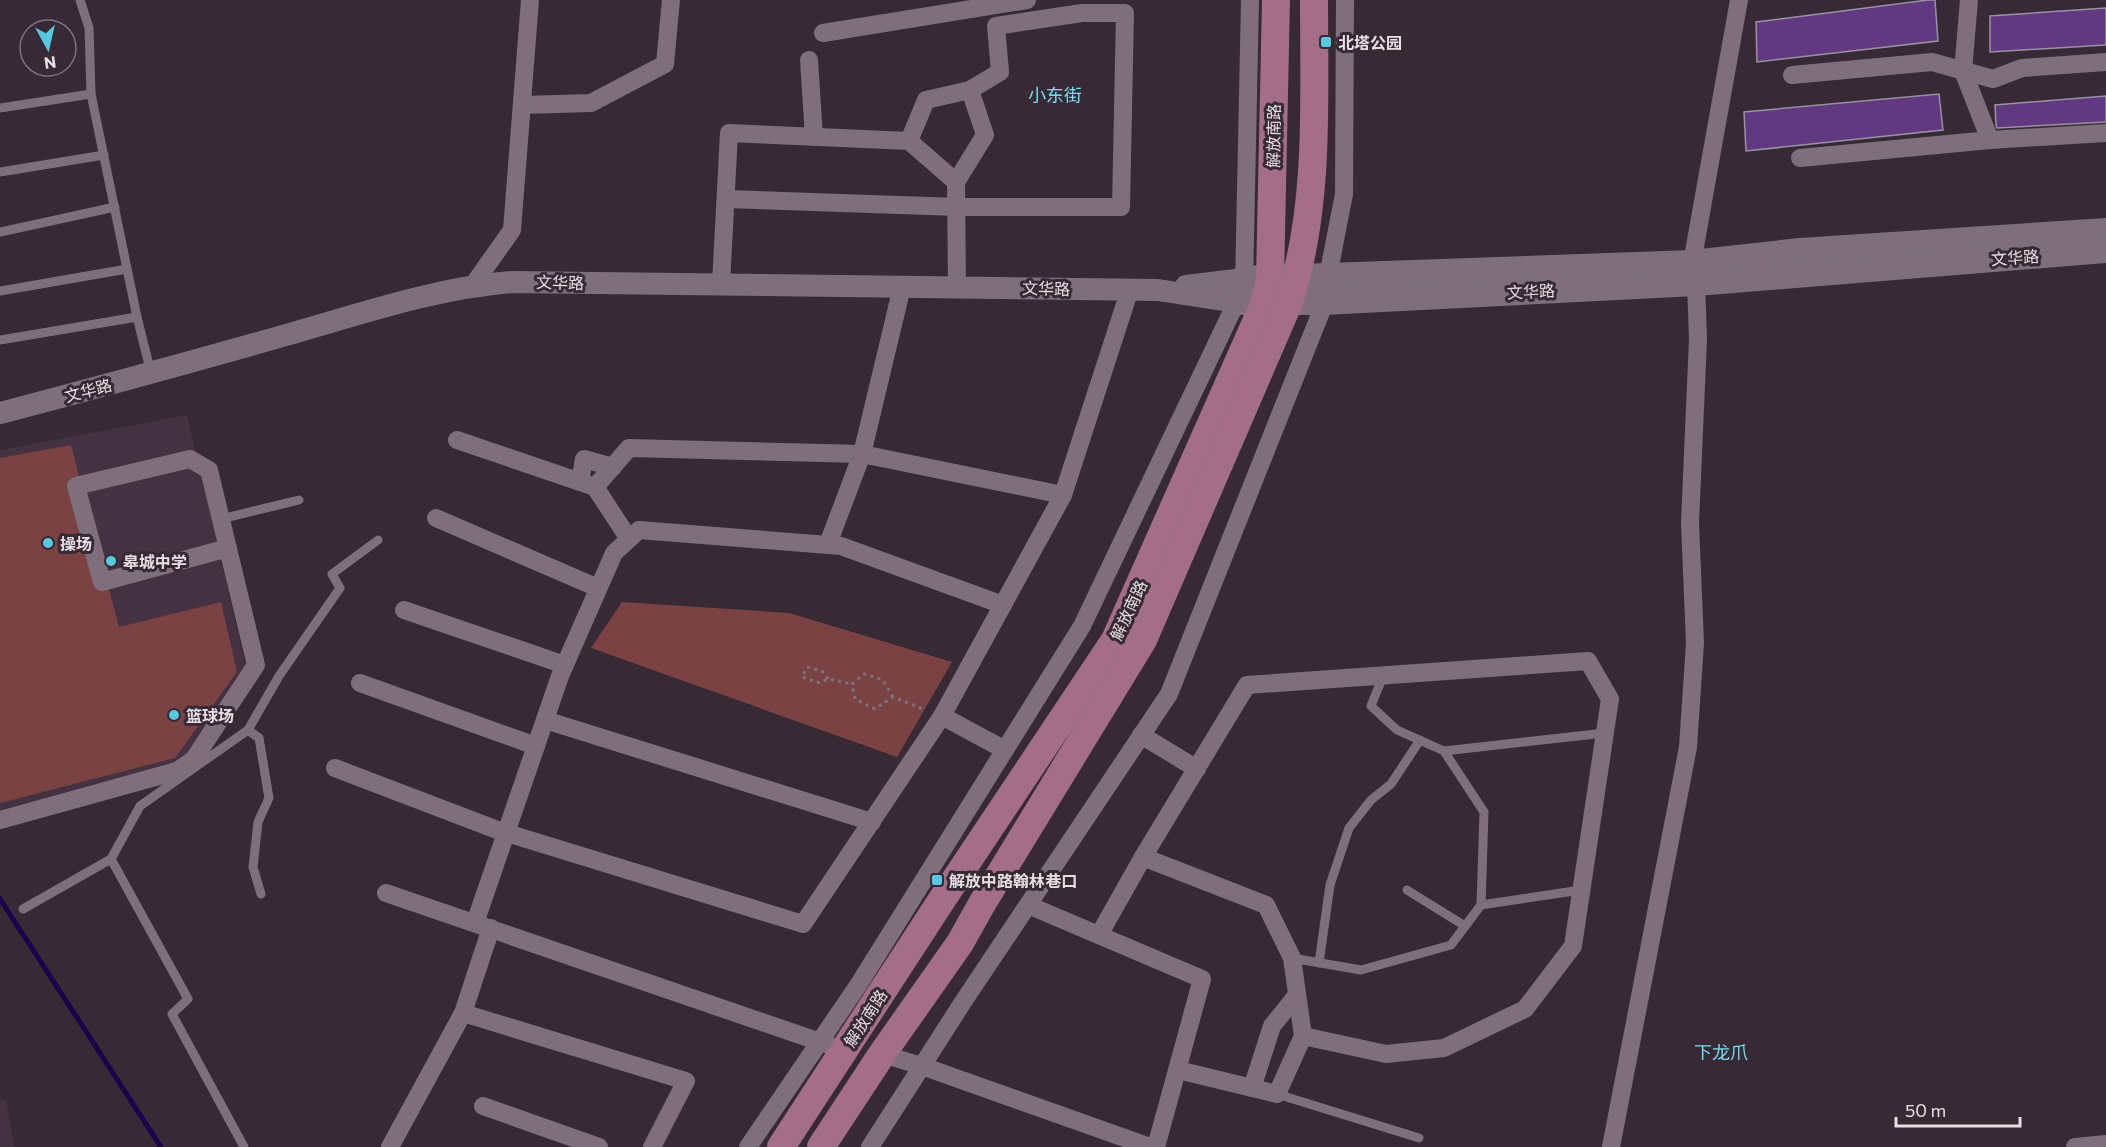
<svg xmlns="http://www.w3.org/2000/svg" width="2106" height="1147" font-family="Commissioner,'Noto Sans SC',sans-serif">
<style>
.built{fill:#443141}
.park{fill:#7b4244}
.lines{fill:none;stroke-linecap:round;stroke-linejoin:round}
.stream{stroke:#18034c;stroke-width:5}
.building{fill:#613980;stroke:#9a91a3;stroke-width:1.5}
.path{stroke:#7e737d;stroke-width:3;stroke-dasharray:3 4.5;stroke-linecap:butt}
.service{stroke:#7f6f7c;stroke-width:9}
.minor{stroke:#7f6f7c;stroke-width:18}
.tertiary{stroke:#7f6f7c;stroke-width:22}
.secondary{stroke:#7f6f7c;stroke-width:26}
.primary{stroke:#a36e86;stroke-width:28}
.poi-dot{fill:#56c9e1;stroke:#372a35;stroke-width:2}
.labels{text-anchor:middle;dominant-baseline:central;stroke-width:6;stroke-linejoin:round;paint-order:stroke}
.poi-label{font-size:16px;font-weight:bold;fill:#e7dee6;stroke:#372a35;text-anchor:start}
.street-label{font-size:16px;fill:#e7dee6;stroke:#372a35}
.neighbourhood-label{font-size:18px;fill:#77ddf3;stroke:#372a35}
</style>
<rect width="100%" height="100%" fill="#372a35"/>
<g class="built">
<path d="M187,415l60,257 -69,92 -178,47v-361z"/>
<path d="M6,1099l8,48h-14v-47z"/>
</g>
<g class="park">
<path d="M71,445l48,182 102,-25 16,70 -62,86 -175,45v-345z"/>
<path d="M622,602l167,11 163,49 -55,95 -306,-109z"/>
</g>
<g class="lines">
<path class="stream" d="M0,899l161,248"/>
</g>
<g class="building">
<path d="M1928,0h7l3,41 -181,21 -1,-40z"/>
<path d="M2106,8v37l-116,7v-36z"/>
<path d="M1939,94l4,36 -197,21 -2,-39z"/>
<path d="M2106,96v26l-109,6 -1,-3 -1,-20z"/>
</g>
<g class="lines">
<g class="path">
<path d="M828,679l-6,-8 -15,-4 -5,10 18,6 8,-4 24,5"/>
<path d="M893,697l-10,-17 -19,-6 -12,10 3,15 20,10 18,-12 33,13"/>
</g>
<g class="service">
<path d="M80,0l9,28 2,66 46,223 14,56"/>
<path d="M0,108l91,-14"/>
<path d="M0,172l104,-17"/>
<path d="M0,232l115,-25"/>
<path d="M0,291l127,-22"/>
<path d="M0,340l137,-23"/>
<path d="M221,519l78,-19"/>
<path d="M248,730l11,8 10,60 -11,24 -5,45 8,27"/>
<path d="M1444,751l161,-18"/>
<path d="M1407,890l58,36"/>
<path d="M1481,905l100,-15"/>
<path d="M23,909l88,-50"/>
<path d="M1292,958l69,12 90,-25 30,-40 3,-93 -40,-61 -47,-21 -26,-24 12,-30"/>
<path d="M1319,963l11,-78 19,-57 22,-28 20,-16 29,-44"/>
<path d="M1277,1094l142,44"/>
<path d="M244,1147l-72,-133 16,-15 -77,-140 29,-53 108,-76 31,-54 61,-88 -8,-14 46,-34"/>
</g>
<g class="minor">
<path d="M1969,0l-6,71 27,69"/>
<path d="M823,33l204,-33"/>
<path d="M809,60l5,77"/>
<path d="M1792,75l140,-13 61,17 29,-11 84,-6"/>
<path d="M522,105l69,-2 74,-39 6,-64"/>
<path d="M909,141l17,-41 44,-10"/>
<path d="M1800,158l190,-18 116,-7"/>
<path d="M726,199l232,8h163l4,-194h-43l-86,13 4,46 -30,18 15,45 -29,47 1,105"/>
<path d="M721,284l8,-151 180,8 47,41"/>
<path d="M473,285l39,-55 18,-230"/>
<path d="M457,440l138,47 34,-39 233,6 201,41"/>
<path d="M580,482l4,-23 29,8"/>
<path d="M595,487l34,52"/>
<path d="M436,518l162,70"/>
<path d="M828,544l34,-90 40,-167"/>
<path d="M404,610l161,55"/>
<path d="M360,683l176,63"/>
<path d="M942,716l63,34"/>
<path d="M545,720l327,102"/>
<path d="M1141,735l56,34"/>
<path d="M335,768l165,63 303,93 139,-208 121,-221 67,-206"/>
<path d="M0,820l177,-49 17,-12 62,-94 -47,-195 -19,-11 -114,27 26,96 126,-34"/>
<path d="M1143,857l104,-172 341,-24 22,38 -37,247 -48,63 -81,39 -58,6 -83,-18"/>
<path d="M386,893l443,152"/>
<path d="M1028,905l174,74 -46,168"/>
<path d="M475,923l85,-247 54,-123 25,-23 202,16 162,59"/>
<path d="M1099,935l44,-78 123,48 26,53 11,78 -26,58 -99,-24"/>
<path d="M463,1013l223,68 -34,66"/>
<path d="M882,1054l40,12 228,81"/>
<path d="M1252,1088l20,-62 25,-31"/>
<path d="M483,1106l116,41"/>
<path d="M390,1147l73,-134 28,-85"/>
<path d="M748,1147l111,-163 223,-358 162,-340 6,-286"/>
<path d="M870,1147l93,-145 206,-308 152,-382 23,-118 1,-194"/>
<path d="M1611,1147l77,-400 7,-104 -5,-120 8,-184 -2,-56 -4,-20 47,-263"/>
<path d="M2075,1147l31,-3"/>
</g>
<g class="tertiary">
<path d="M1186,286l58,-7"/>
<path d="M0,413c96,-25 191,-51 286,-78 74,-21 149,-47 226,-53l646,8 78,12"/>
</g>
<g class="secondary">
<path d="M1244,279l448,-16 108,-12 306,-20"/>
<path d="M1236,302h87l373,-19 410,-33"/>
</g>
<g class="primary">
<path d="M781,1147l164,-252 170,-255 150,-338 5,-23 6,-279"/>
<path d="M821,1147l61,-93 78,-111 23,-41 160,-262 146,-338c31,-96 25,-202 25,-302"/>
</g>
</g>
<g class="poi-dot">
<rect x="1320" y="36" width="12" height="12" rx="3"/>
<circle cx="48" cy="543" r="6"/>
<circle cx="111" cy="561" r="6"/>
<circle cx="174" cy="715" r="6"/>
<rect x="931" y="874" width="12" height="12" rx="3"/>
</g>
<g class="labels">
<g class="poi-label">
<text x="1338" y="42">北塔公园</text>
<text x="60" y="543">操场</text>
<text x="123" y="561">皋城中学</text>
<text x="186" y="715">篮球场</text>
<text x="949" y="880">解放中路翰林巷口</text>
</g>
<g class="street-label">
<text transform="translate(1273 136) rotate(-89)">解放南路</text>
<text transform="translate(2015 257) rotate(-4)">文华路</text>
<text transform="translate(560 282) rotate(1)">文华路</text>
<text transform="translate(1046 288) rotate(1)">文华路</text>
<text transform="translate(1531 291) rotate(-3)">文华路</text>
<text transform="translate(88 390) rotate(-15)">文华路</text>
<text transform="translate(1128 610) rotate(-65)">解放南路</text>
<text transform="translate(865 1018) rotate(-57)">解放南路</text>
</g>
<g class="neighbourhood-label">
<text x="1055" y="95">小东街</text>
<text x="1721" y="1052">下龙爪</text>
</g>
</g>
<g transform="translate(48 48) rotate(172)"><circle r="28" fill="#372a35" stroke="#7d727c" stroke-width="1.5"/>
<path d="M0-4.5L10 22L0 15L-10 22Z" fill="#56c9e1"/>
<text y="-9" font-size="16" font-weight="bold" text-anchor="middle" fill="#e7dee6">N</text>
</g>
<path d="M1896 1117v9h124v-9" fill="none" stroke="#e7dee6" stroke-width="3"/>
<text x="1905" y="1117" font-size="18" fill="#e7dee6" stroke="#372a35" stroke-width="4.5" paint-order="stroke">50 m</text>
</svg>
